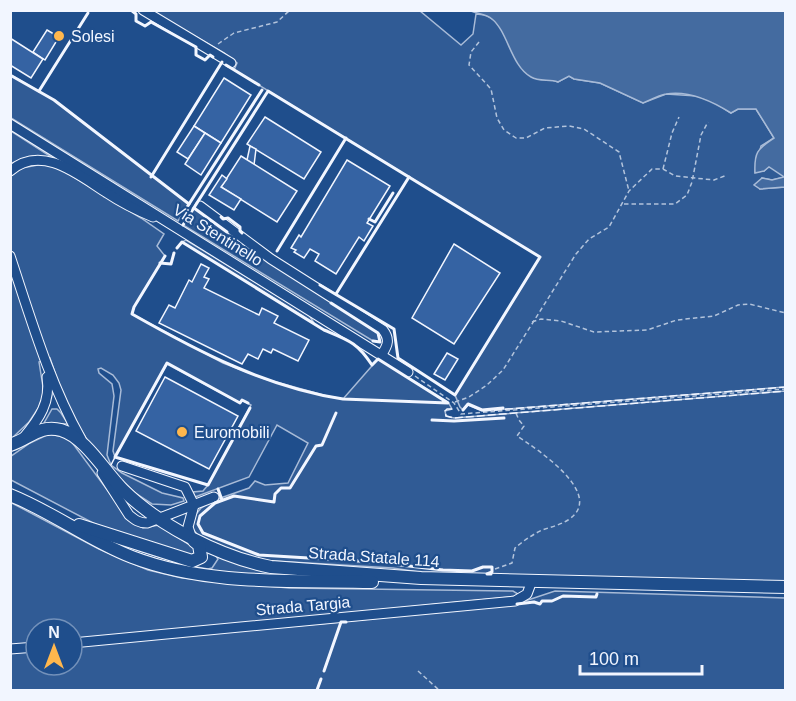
<svg xmlns="http://www.w3.org/2000/svg" width="796" height="701" font-family="Arial,sans-serif">
<style>
.built{fill:#305b95;stroke:#a8bbd7;stroke-width:1.5}
.water{fill:#446ba0;stroke:#a8bbd7;stroke-width:1.5}
.building{fill:#3563a3;stroke:#f2f6ff;stroke-width:1.5}
.lines{fill:none;stroke-linecap:round;stroke-linejoin:round}
.minor-casing{stroke:#f2f6ff;stroke-width:11}
.major-casing{stroke:#f2f6ff;stroke-width:14}
.path{stroke:#b3c4dc;stroke-width:1.5;stroke-dasharray:4.5 3;stroke-linecap:butt}
.minor{stroke:#1f4e8c;stroke-width:9}
.major{stroke:#1f4e8c;stroke-width:12}
.fence{stroke:#f2f6ff;stroke-width:1.5;stroke-dasharray:8 3;stroke-linecap:butt}
.wall{stroke:#f2f6ff;stroke-width:3}
.poi-dot{fill:#ffb74d;stroke:#1f4e8c;stroke-width:2}
.labels{text-anchor:middle;dominant-baseline:central;stroke-width:4.5;stroke-linejoin:round;paint-order:stroke}
.poi-label{font-size:16px;fill:#f2f6ff;stroke:#1f4e8c;text-anchor:start}
.street-label{font-size:16px;fill:#f2f6ff;stroke:#1f4e8c}
</style>
<rect width="100%" height="100%" fill="#1f4e8c"/>
<g class="built">
<path d="M151,11h269l41,34 12,-11 3,-20 10,1 8,5 52,58 12,4 11,-6 5,3 26,4 43,20 23,-9 31,2 17,6 17,11 7,-4h18l18,29 -13,8 -6,26 9,-1 5,-5 16,11 -13,3 -10,-2 -2,11 25,-2v200l-302,24 -15,-6 -5,5 -3,-3 -5,-12 85,-138 -306,-187 3,-7 -13,-10z"/>
<path d="M11,75l43,25 135,104 -11,17 -167,-103z"/>
<path d="M11,131l42,27 -20,-2 -12,3 -10,6z"/>
<path d="M43,164l16,4 82,50 23,16 -7,12 8,10 -31,51 -2,7 91,49 42,16 62,17 16,3 35,-40 70,43 4,7 -7,2 1,5 8,2 331,-27v191l-360,-9 -32,-5 -136,-8 -57,-22 -7,-9v-11l8,-10 11,-7 37,-13 6,-7 10,4 23,-2 20,-40 -31,-18 -28,52 -54,20 -2,-5 10,-1 5,-6 43,-80 -9,-5 -2,3 -73,-39 -52,93 -2,-6 8,-61 -2,-7 -6,-8 -12,-7 -3,1 1,4 13,11 2,12 -7,59 4,10 11,8 40,20 21,5 1,3 -13,4 -19,-1 -17,-11 -27,-27 -15,-17 -21,-33 -15,-37 -7,-21 -11,4 5,31 -5,14 -10,15 -18,17v-263l11,-8z"/>
<path d="M194,208l75,54 109,71 2,9 -7,-1 -190,-116z"/>
<path d="M186,240l123,75 5,8 -132,-81z"/>
<path d="M52,409h5l4,4 7,11 -24,-1z"/>
<path d="M49,434l15,3 7,4 60,81 12,6 16,-3 37,24 -2,8 -99,-33 -84,-44 -1,-23 20,-14z"/>
<path d="M10,502l89,47 49,21 34,8 107,10 224,3 5,3 1,2 -447,44v-11h-36v14l-25,3z"/>
<path d="M102,536l38,15 45,14 23,4 4,-1 6,-9 -5,-7 87,22v2h-38l-77,-8 -63,-20z"/>
<path d="M555,591l230,7v92h-774l-1,-38 26,-3v16h36v-19l269,-24 175,-18z"/>
</g>
<path class="water" d="M471,11h314v176l-25,2 -6,-4 8,-7 10,2 12,-3 -15,-10 -5,4 -9,2c-1,-20 2,-24 19,-35l-18,-29h-18l-7,4c-19,-12 -42,-23 -65,-19 -7,1 -16,6 -23,9l-43,-20 -26,-4 -5,-3 -11,6c-9,-3 -19,0 -27,-5 -20,-11 -23,-45 -39,-58 -6,-5 -14,-5 -21,-8z"/>
<g class="building">
<path d="M47,30l12,7 -14,23 -12,-8z"/>
<path d="M10,38l33,21 -12,19 -21,-13z"/>
<path d="M224,78l27,17 -30,48 -27,-17z"/>
<path d="M265,117l56,35 -17,27 -57,-35z"/>
<path d="M194,126l11,7 -17,26 -11,-7z"/>
<path d="M205,133l16,10 -20,32 -16,-11z"/>
<path d="M250,146l6,3 -2,16 -7,-5z"/>
<path d="M241,156l56,35 -20,31 -56,-35z"/>
<path d="M347,160l43,26 -23,37 6,3 -9,15 -5,-4 -23,37 -21,-13 4,-7 -9,-5 -6,9 -10,-6 2,-2 -5,-2 8,-13 2,2z"/>
<path d="M222,175l5,4 -6,8 20,12 -7,11 -25,-15z"/>
<path d="M454,244l46,29 -46,71 -42,-26z"/>
<path d="M201,264l8,4 -5,9 5,2 -5,9 55,27 3,-7 16,8 -4,7 35,17 -11,21 -25,-12 -2,4 -8,-4 -5,10 -10,-5 -6,10 -83,-41 10,-18 6,3 14,-28 3,2z"/>
<path d="M447,353l11,6 -13,21 -11,-6z"/>
<path d="M165,377l73,39 -29,53 -73,-38z"/>
</g>
<g class="lines">
<defs>
<g id="minor">
<path d="M143,10l88,53"/>
<path d="M10,124l398,248"/>
<path d="M10,171c32,-28 70,5 97,22 15,10 29,17 46,24"/>
<path d="M200,206l71,53 112,71c7,9 5,15 -1,24"/>
<path d="M10,256c21,63 39,126 71,183"/>
<path d="M24,437c15,-18 27,-35 23,-60"/>
<path d="M122,466l63,21 9,18 -6,22 4,12"/>
<path d="M102,473l27,42c6,5 10,8 18,8l67,-26"/>
<path d="M72,643l443,-42 12,-7 3,-8"/>
<path d="M10,649l26,-2"/>
</g>
<g id="major">
<path d="M10,445c19,-6 30,-21 51,-15 24,7 44,42 62,60 37,36 97,67 148,77l150,11 365,9"/>
<path d="M10,495c43,17 80,46 122,62 76,29 161,23 240,25"/>
<path d="M79,525l113,36 9,-4 -2,-12 -5,-4"/>
</g>
</defs>
<use href="#minor" class="minor-casing"/>
<use href="#major" class="major-casing"/>
<g class="path">
<path d="M479,42l-8,10 -2,13 22,24 6,29 7,12 12,8h10l19,-10 24,-2 15,3 35,23 10,39"/>
<path d="M218,44l16,-11 43,-11 13,-12"/>
<path d="M663,169l9,-36 7,-16"/>
<path d="M624,204h51l12,-9 5,-13 9,-47 7,-13"/>
<path d="M532,322l9,-3 20,2 33,11 53,-2 30,-10 37,-4 24,-11 11,-1 37,9"/>
<path d="M415,376l39,27 7,11 325,-25"/>
<path d="M455,402l14,-5 18,-12 16,-15 73,-116 13,-15 20,-12 20,-36 23,-22h11l12,7 39,4 13,-5"/>
<path d="M495,569l17,-6 3,-15c8,-7 17,-13 27,-18 9,-3 18,-5 26,-10 39,-25 -31,-71 -51,-84l7,-10 -5,-6 -4,-9"/>
<path d="M418,671l21,19"/>
</g>
<use href="#minor" class="minor"/>
<use href="#major" class="major"/>
<g class="fence">
<path d="M452,409h-5l-2,2 1,5 8,2 332,-27"/>
<path d="M483,411l303,-24"/>
<path d="M111,465l4,-8"/>
</g>
<g class="wall">
<path d="M131,10l5,4v7l9,5 6,-4 45,25v8l9,5 5,-5 3,2"/>
<path d="M226,65l33,20"/>
<path d="M10,75l44,25 135,104"/>
<path d="M39,91l49,-78"/>
<path d="M151,177l71,-115"/>
<path d="M194,208l33,24"/>
<path d="M182,215l80,-125"/>
<path d="M221,217l2,2 5,-1 12,9v4l2,2"/>
<path d="M369,219l6,3 18,-29"/>
<path d="M183,225l85,-134 272,166 -85,138 -57,-37 -4,-29 -74,-44"/>
<path d="M277,251l69,-113"/>
<path d="M165,256l-31,51 -2,7c67,38 134,73 211,85l105,4 -70,-44 -6,6c-15,-23 -24,-25 -48,-35l-142,-88 -5,6"/>
<path d="M160,263l11,1 3,-11"/>
<path d="M336,294l73,-117"/>
<path d="M331,303l47,30 2,9 -7,-1"/>
<path d="M248,403l-6,-3 -2,3 -73,-40 -52,94 93,28 42,-77"/>
<path d="M463,410l5,-6 14,6 21,-2"/>
<path d="M336,413l-14,32 -6,1 -26,42h-9l-6,6 -1,8 -40,-6 -19,7 -15,13 -2,8 5,9 56,22 116,7 68,8 29,1 11,-4h9v5l-5,2h4"/>
<path d="M432,420l22,1 50,-3"/>
<path d="M218,489l4,11"/>
<path d="M517,604l17,-2 6,2 2,-3h10l11,-5 33,1 1,-3"/>
<path d="M324,671l17,-49h5"/>
<path d="M317,690l4,-11"/>
</g>
</g>
<g class="poi-dot">
<circle cx="59" cy="36" r="6"/>
<circle cx="182" cy="432" r="6"/>
</g>
<g class="labels">
<g class="poi-label">
<text x="71" y="36">Solesi</text>
<text x="194" y="432">Euromobili</text>
</g>
<g class="street-label">
<text transform="translate(218 235) rotate(32)">Via Stentinello</text>
<text transform="translate(374 557) rotate(4)">Strada Statale 114</text>
<text transform="translate(303 606) rotate(-5)">Strada Targia</text>
</g>
</g>
<rect width="796" height="701" fill="none" stroke="#f2f6ff" stroke-width="24"/>
<g transform="translate(54 647)"><circle r="28" fill="#1f4e8c" stroke="#7391ba" stroke-width="1.5"/>
<path d="M0-4.5L10 22L0 15L-10 22Z" fill="#ffb74d"/>
<text y="-9" font-size="16" font-weight="bold" text-anchor="middle" fill="#f2f6ff">N</text>
</g>
<path d="M580 665v9h122v-9" fill="none" stroke="#f2f6ff" stroke-width="3"/>
<text x="589" y="665" font-size="18" fill="#f2f6ff" stroke="#1f4e8c" stroke-width="4.5" paint-order="stroke">100 m</text>
</svg>
